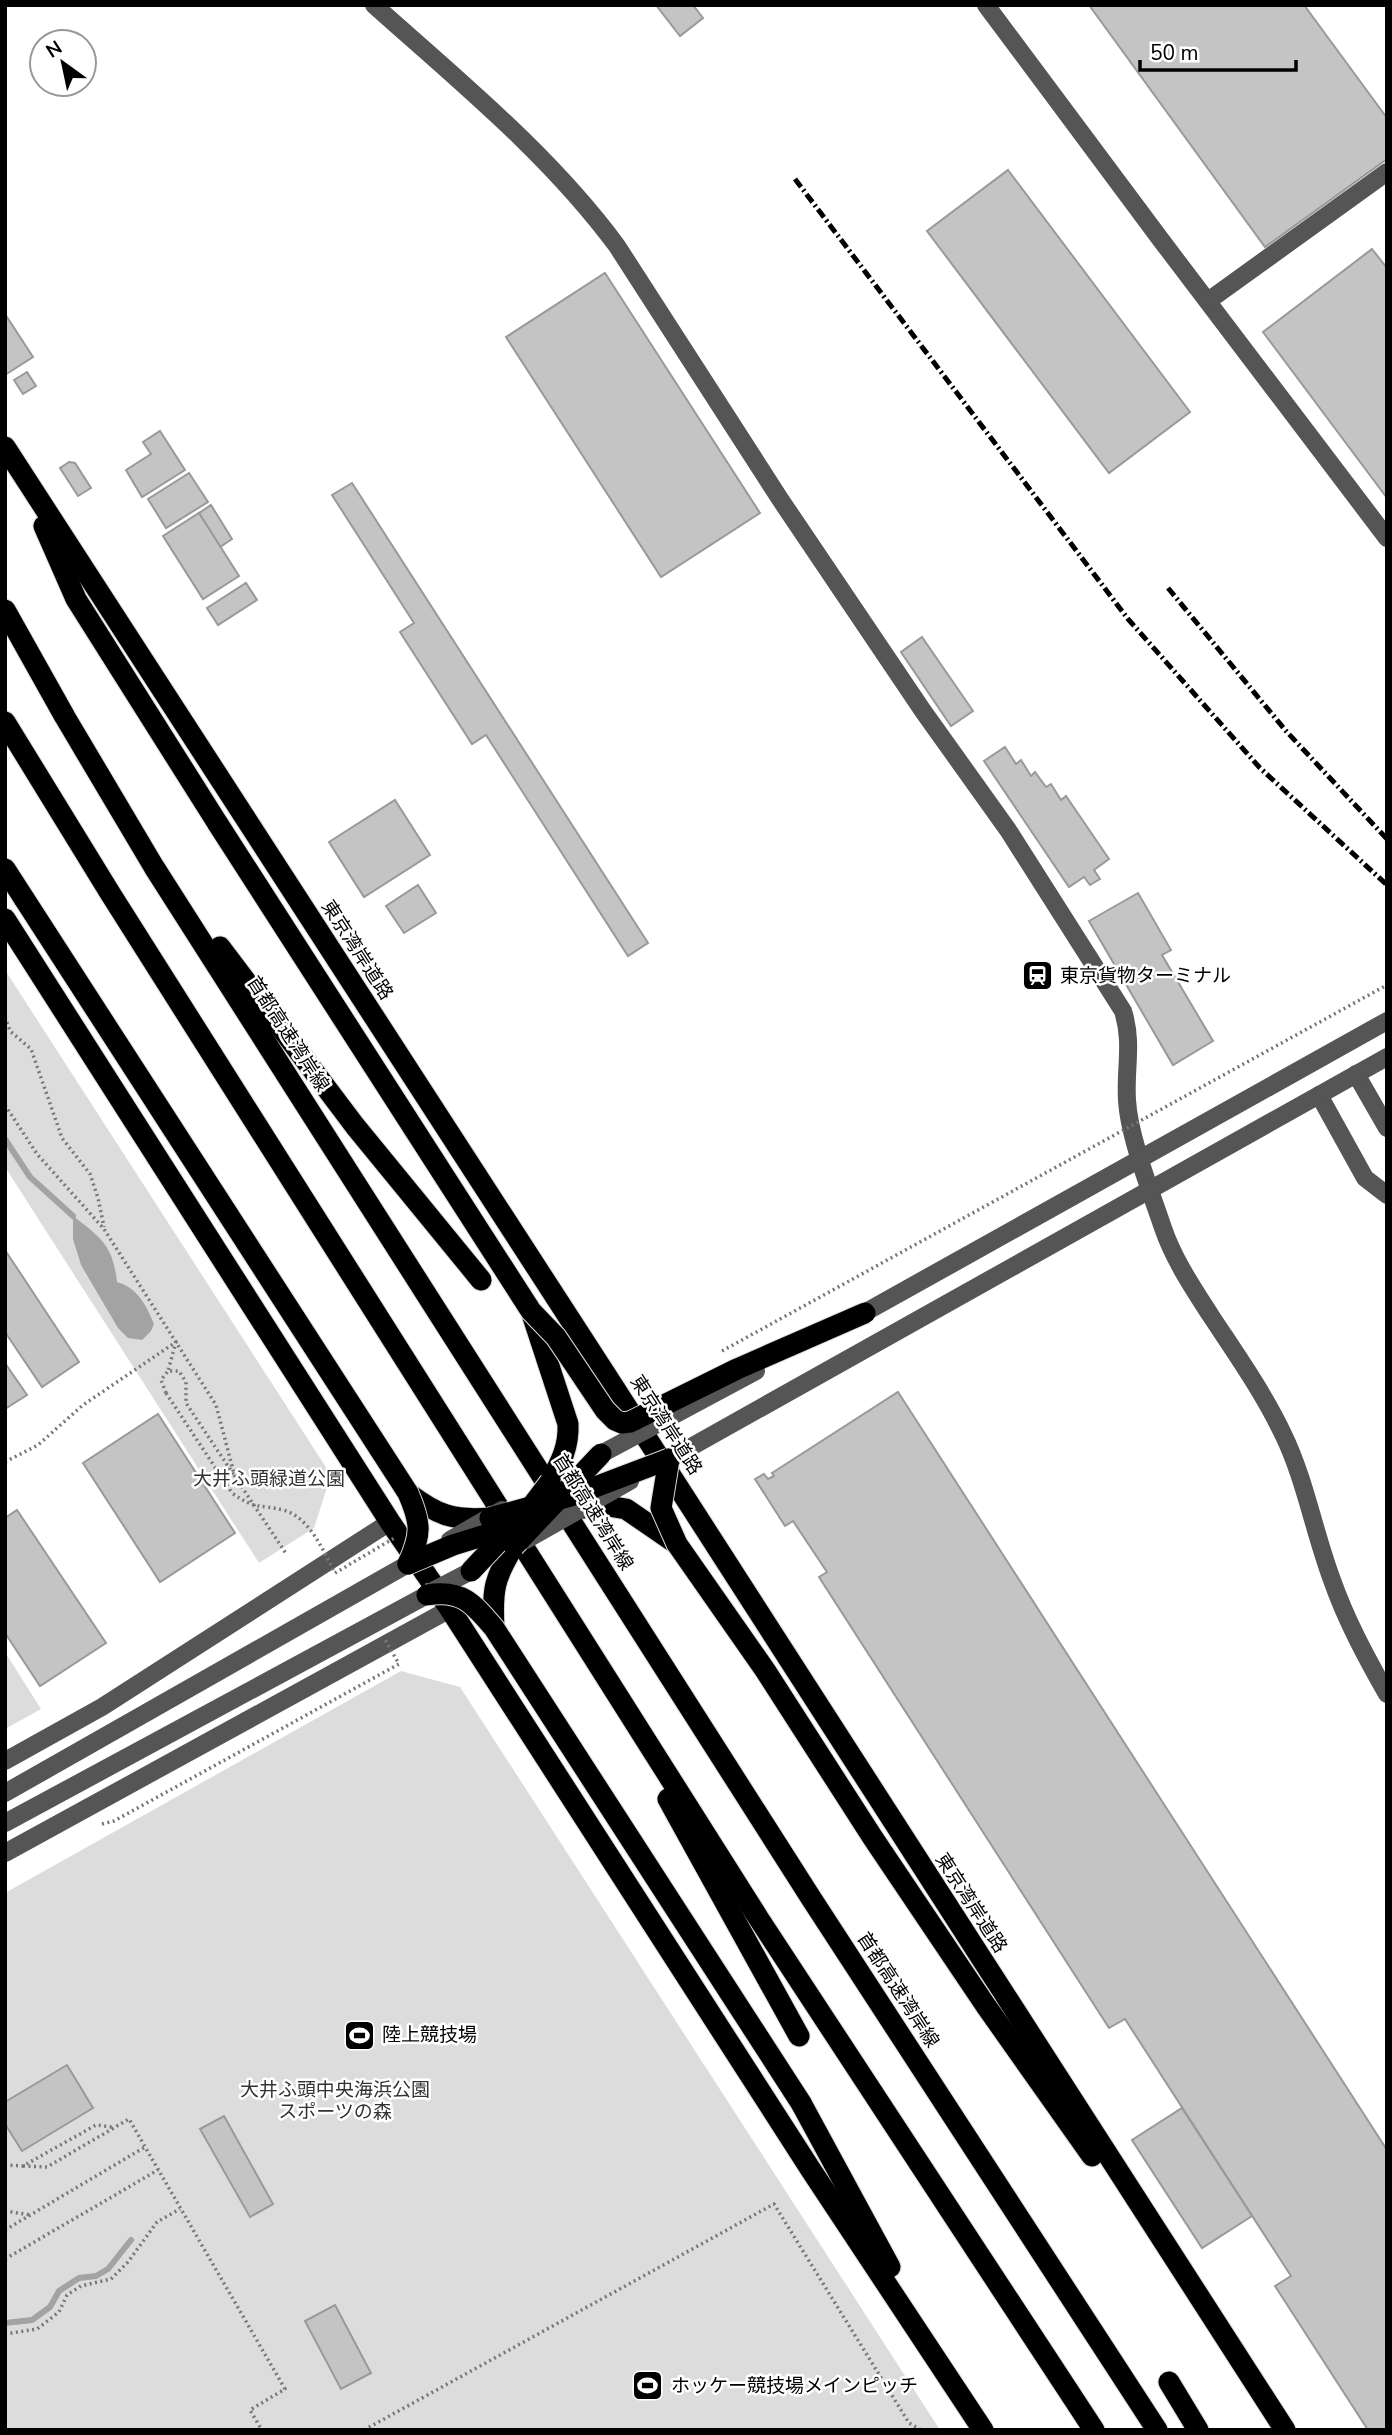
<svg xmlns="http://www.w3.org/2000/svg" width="1392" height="2435" font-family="'Nunito Sans','Noto Sans JP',sans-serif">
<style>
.green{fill:#dcdcdc}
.water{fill:#a3a3a3}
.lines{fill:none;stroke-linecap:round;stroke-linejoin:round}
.stream{stroke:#a3a3a3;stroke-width:6}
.building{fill:#c4c4c4;stroke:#999;stroke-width:2}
.highway-casing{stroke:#dbdbdb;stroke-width:23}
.path{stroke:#777;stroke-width:3.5;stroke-dasharray:2 3.5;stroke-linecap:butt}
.minor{stroke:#555;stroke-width:18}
.highway{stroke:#000;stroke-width:21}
.rail{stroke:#000;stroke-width:5;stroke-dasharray:10 3.5 2 3.5;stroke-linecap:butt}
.highway-bridge-casing{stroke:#dbdbdb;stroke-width:23;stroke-linecap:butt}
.path-bridge{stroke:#777;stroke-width:3.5;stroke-dasharray:2 3.5;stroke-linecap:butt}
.minor-bridge{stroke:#555;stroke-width:18}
.highway-bridge{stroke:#000;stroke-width:21}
.labels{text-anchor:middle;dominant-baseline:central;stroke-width:5;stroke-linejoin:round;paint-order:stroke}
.street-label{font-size:19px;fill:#000;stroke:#fff}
.poi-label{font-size:19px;fill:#000;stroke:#fff;text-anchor:start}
.park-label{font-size:19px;fill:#333;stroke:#fff}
</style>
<rect width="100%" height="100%" fill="#fff"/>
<g class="green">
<path d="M5,970l326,505 -17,53 -55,35 -254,-396z"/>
<path d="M5,1652l36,57 -36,20z"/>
<path d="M401,1671l59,16 480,743h-935v-537z"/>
</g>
<path class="water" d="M73,1216c28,22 40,29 44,66 21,6 29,23 37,42l-3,7 -9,9 -14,-2 -10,-10 -37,-63 -8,-26z"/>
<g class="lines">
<g class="stream">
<path d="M5,1139l25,38 43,39"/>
<path d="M5,2323l27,-3 18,-13 9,-16 20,-13 17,-2 12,-7 23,-29"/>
</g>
</g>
<g class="building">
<path d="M656,5h37l10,13 -23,18z"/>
<path d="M1089,5h215l83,113v41l-122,88z"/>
<path d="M1008,170l182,242 -81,61 -182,-242z"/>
<path d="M1372,249l15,19v230l-124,-166z"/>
<path d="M605,273l155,240 -99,64 -155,-240z"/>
<path d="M5,314l28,43 -28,18z"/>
<path d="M27,372l9,14 -13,8 -9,-14z"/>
<path d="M160,431l25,39 -43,27 -16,-27 25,-16 -8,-12z"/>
<path d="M69,462l6,1 16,25 -13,8 -18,-28z"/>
<path d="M189,473l19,29 -42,26 -18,-29z"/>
<path d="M352,483l296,460 -20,13 -142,-221 -14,9 -72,-112 14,-9 -82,-128z"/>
<path d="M211,505l21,34 -12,8 -21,-34z"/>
<path d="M199,513l40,63 -36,23 -40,-63z"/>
<path d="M246,583l11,17 -39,25 -11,-17z"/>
<path d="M922,637l51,74 -22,15 -50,-74z"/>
<path d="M1005,747l11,17 5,-4 10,16 4,-4 11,15 5,-3 10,16 5,-4 43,63 -15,11 6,9 -10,6 -6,-8 -15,10 -85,-126z"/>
<path d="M395,800l35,55 -66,42 -35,-55z"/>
<path d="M418,885l18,28 -32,20 -18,-27z"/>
<path d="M1138,893l33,57 -9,5 51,86 -40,24 -84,-144z"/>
<path d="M5,1250l74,112 -37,25 -37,-55z"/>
<path d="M5,1363l22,32 -22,14z"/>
<path d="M898,1392l489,758v280h-19l-93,-144 16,-10 -166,-257 -16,9 -290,-451 8,-5 -34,-51 -8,5 -30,-47 9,-5 4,5 6,-3 -2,-3z"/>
<path d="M158,1414l77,119 -75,49 -77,-119z"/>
<path d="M17,1510l89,133 -66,43 -35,-53v-115z"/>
<path d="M67,2065l26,43 -71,43 -17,-27v-22z"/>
<path d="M1182,2108l70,108 -50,32 -70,-108z"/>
<path d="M224,2116l49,88 -23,13 -50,-88z"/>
<path d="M335,2305l36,68 -30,16 -36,-68z"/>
</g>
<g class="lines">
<defs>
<g id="highway">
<path d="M5,447l603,931 677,1052"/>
<path d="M44,526l32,73 142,225"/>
<path d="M5,610l60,107 89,150 657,1031 346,532"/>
<path d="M5,722l105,171 649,1026 335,511"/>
<path d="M5,869l20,31"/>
<path d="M5,919l385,603 60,87 361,561 172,260"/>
<path d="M220,947l135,179 126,154"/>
<path d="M531,1311l37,113c1,23 -7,38 -18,58"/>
<path d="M408,1493c29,22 45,28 82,25"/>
<path d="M582,1508l26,-2 18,3 51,35"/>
<path d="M494,1628c-2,-38 0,-50 20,-82"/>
<path d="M668,1799l131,237"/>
<path d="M986,2006l106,150"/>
<path d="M801,2103l89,164"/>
<path d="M1169,2382l29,48"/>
</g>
</defs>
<use href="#highway" class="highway-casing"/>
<g class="path">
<path d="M5,1017l5,14 21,18 31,89 28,36 8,24 6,29"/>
<path d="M5,1105l32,49 67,75 112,176 20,76"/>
<path d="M166,1393l-5,-13 7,-9h11l7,11v21l101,152"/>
<path d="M5,1462l33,-17 45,-40 93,-63 -8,29"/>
<path d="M5,2165l18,1 73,-41 16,2"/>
<path d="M23,2166l24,1 82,-48 156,270 -35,21 12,20"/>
<path d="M5,2211l26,4"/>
<path d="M5,2230l140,-83"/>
<path d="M5,2259l153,-89"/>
<path d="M5,2334l32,-5 22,-17 8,-17 14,-9 30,-7 17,-17 29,-40 23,-13"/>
<path d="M364,2430l410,-226 135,219 12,7"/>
</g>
<g class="minor">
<path d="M374,5c85,76 176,150 243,241l163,253 143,212 85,119 115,181c10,32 2,57 4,89 2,37 24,92 36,128 11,32 30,60 48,88 25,38 52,76 72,118 22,45 31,98 49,146 14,40 34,77 55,114"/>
<path d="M986,5l175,235 226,298"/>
<path d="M1208,301l179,-129"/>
<path d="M1356,1074l31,54"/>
<path d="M1319,1095l46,83 22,17"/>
<path d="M5,1761l97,-54 288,-185"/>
<path d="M5,1793l403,-229"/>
<path d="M5,1823l422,-228"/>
<path d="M5,1853l445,-244"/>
</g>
<use href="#highway" class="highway"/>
<g class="rail">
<path d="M795,179l333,440 132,149 127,117"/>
<path d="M1168,588l118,143 101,108"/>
</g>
<defs>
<g id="highway-bridge">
<path d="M218,824l313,487 25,26 49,73 10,10 7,3 8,-1 107,-53 128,-56"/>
<path d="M25,900l383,593c13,30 14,41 0,71"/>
<path d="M669,1459l-8,49 16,36 88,126 108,168 113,168"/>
<path d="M490,1518l84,-23 95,-36"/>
<path d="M514,1546l87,-92"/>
<path d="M408,1564l45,-19 68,-21"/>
<path d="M471,1571l60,-64 19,-25"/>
<path d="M427,1595c34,-6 46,8 67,33l307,475"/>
</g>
</defs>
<use href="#highway-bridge" class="highway-bridge-casing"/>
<g class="path-bridge">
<path d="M722,1351l665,-366"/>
<path d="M166,1393l66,100c24,17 26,11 51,17 27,7 40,41 52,63l61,-36"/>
<path d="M102,1824l12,-3 285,-157 -15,-26"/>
</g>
<g class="minor-bridge">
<path d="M855,1318l532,-297"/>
<path d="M601,1454l155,-83"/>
<path d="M657,1466l730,-409"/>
<path d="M450,1540l52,-30"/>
<path d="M526,1540l104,-59"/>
<path d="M427,1594l44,-23"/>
</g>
<use href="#highway-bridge" class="highway-bridge"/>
</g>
<defs>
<symbol id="station-square" viewBox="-11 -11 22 22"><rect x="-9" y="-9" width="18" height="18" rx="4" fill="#000" stroke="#fff"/><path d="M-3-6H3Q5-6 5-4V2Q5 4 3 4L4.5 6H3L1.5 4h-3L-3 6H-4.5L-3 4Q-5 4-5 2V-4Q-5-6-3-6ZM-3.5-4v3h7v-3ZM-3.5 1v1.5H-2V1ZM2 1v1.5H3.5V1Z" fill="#fff"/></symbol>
<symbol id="stadium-square" viewBox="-11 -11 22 22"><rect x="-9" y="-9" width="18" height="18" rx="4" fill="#000" stroke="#fff"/><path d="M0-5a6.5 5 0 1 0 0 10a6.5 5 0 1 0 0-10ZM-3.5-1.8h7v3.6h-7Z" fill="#fff"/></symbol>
</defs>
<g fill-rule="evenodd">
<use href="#station-square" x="1020" y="958" width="35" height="35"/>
<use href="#stadium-square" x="342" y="2018" width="35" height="35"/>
<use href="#stadium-square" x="630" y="2368" width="35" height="35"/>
</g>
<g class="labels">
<g class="street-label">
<text transform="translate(357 950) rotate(57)">東京湾岸道路</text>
<text transform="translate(288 1034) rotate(57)">首都高速湾岸線</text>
<text transform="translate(666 1425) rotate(57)">東京湾岸道路</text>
<text transform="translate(593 1512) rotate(58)">首都高速湾岸線</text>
<text transform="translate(971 1903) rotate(57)">東京湾岸道路</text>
<text transform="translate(898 1990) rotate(57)">首都高速湾岸線</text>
</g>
<g class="poi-label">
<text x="1060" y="976">東京貨物ターミナル</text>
<text x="382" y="2035">陸上競技場</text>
<text x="671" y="2386">ホッケー競技場メインピッチ</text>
</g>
<g class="park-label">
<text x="269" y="1479">大井ふ頭緑道公園</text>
<text x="335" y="2090">大井ふ頭中央海浜公園<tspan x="335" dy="22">スポーツの森</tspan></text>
</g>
</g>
<rect width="1392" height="2435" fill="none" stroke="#000000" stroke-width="14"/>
<g transform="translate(63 63) rotate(327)"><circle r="33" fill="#ffffff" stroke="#999999" stroke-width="2"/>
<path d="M0-5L12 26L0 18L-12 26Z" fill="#000000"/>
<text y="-10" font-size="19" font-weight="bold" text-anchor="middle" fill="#000000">N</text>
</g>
<path d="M1140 60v10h156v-10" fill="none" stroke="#000000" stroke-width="3.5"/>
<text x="1150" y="60" font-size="21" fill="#000000" stroke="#ffffff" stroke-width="5" paint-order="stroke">50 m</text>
</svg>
